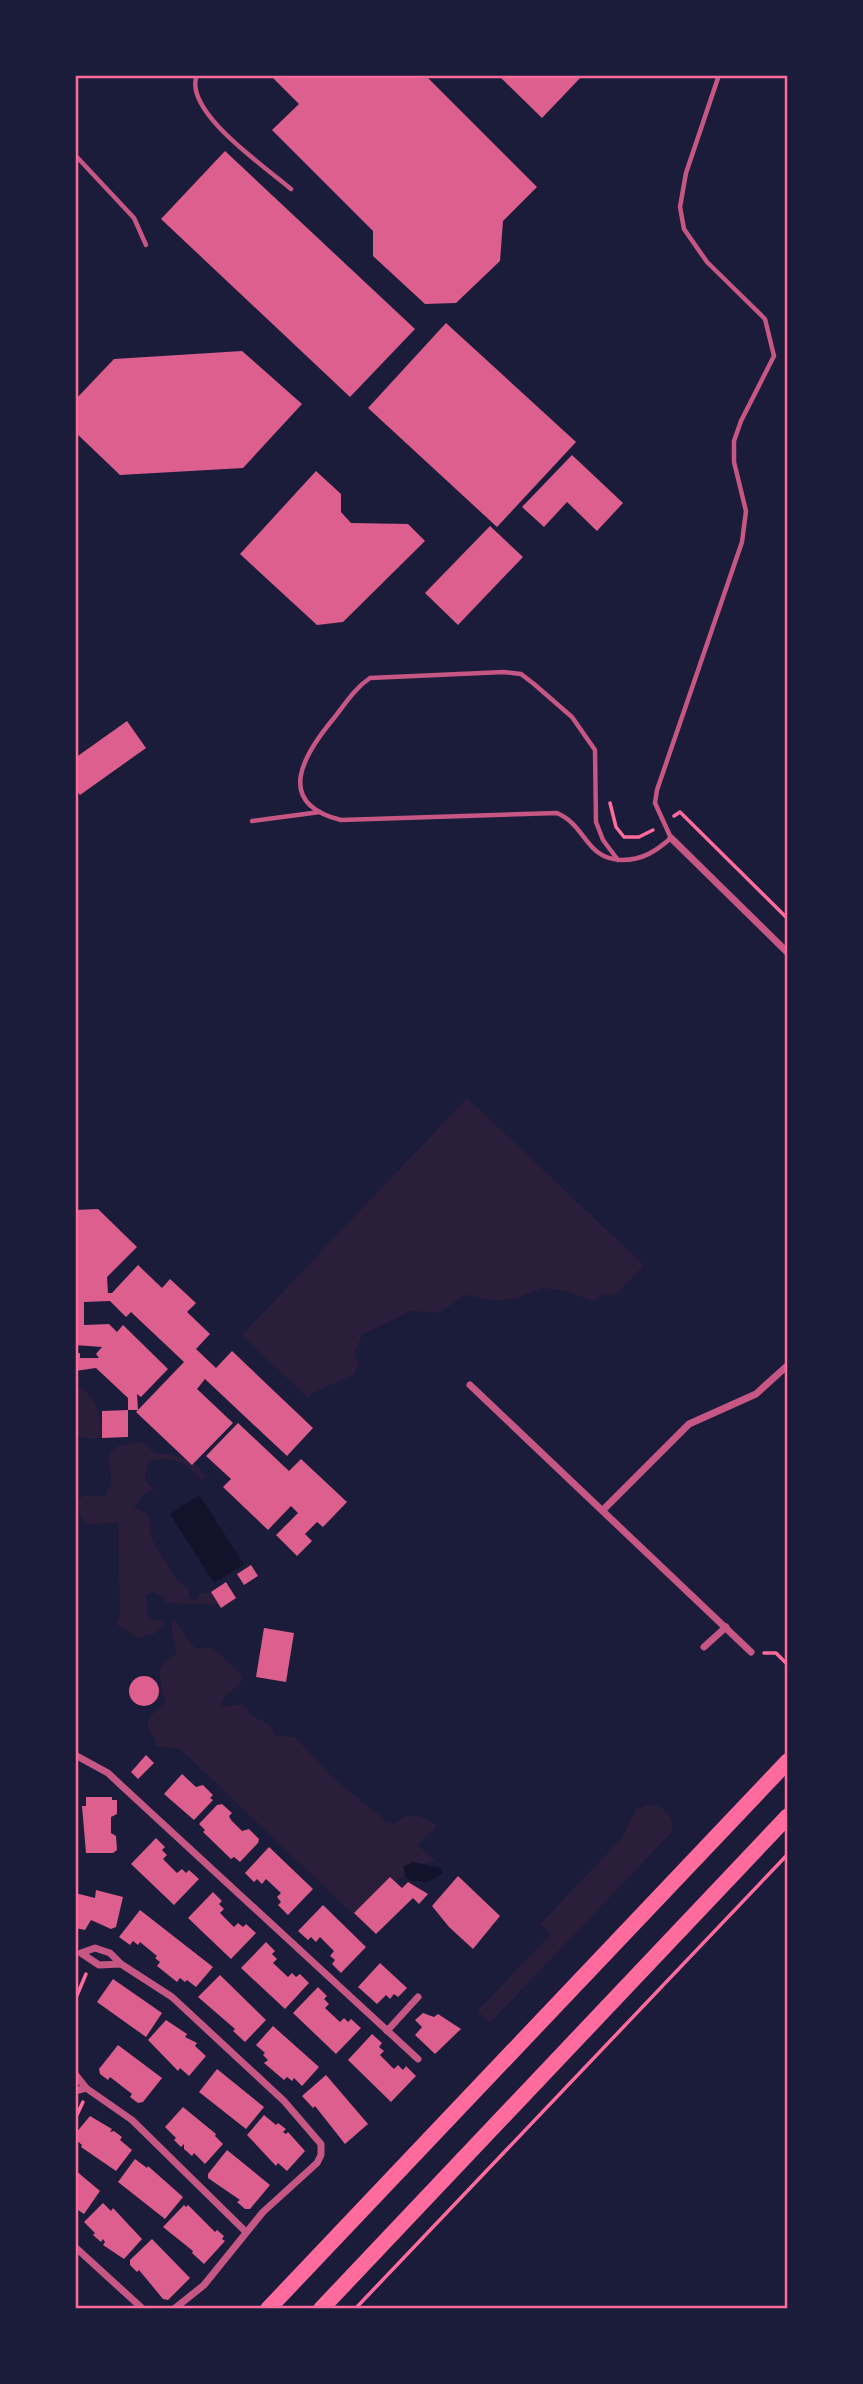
<svg xmlns="http://www.w3.org/2000/svg" width="863" height="2384" font-family="'Fira Sans',sans-serif">
<style>
.green{fill:#2a1e3b}
.water{fill:#12122b}
.building{fill:#dd5f8e}
.lines{fill:none;stroke-linecap:round;stroke-linejoin:round}
.path{stroke:#ff6b9d;stroke-width:3.5}
.service{stroke:#c65784;stroke-width:4.5}
.minor{stroke:#c65784;stroke-width:7}
.primary{stroke:#ff6b9d;stroke-width:16}
.neatline{fill:none;stroke:#ff6b9d;stroke-width:2.5}
</style>
<rect width="100%" height="100%" fill="#1b1b3a"/>
<g class="green">
<path d="M467,1098l177,167 -29,31 -11,-2 -11,7 -27,-10 -24,-3 -25,10 -20,3 -32,-6 -26,18 -28,-2 -49,24 -7,17 3,14 -4,8 -43,20 -2,5 -67,-64z"/>
<path d="M75,1387c19,0 27,33 27,47l-6,5 -13,-1 -8,-6z"/>
<path d="M141,1441l15,13c18,-1 39,5 49,22l-3,5c-12,-18 -34,-28 -54,-18l-3,17 9,10 -10,4 -10,13 15,8 2,23 25,41 13,10 1,9 6,3 4,-7 11,-2 8,13 -53,-2 -4,-7 -10,-4 -6,3 1,21 6,4h10l1,5 -9,8 -17,5 -22,-14 4,-9 -2,-92 -32,1 -11,-18v-6l9,-4h21l6,-13 -2,-28 7,-8z"/>
<path d="M174,1619l21,29h18l30,28 -3,8 -17,14 -2,9 21,-3 12,13 15,7 6,11 21,3 34,37 57,47 9,1c13,-13 27,-7 41,3l-19,19 18,17 -18,2 -15,8 1,4 -9,5 -5,-4 -37,37 -173,-165 -25,-3 1,-5c-16,-22 -7,-23 9,-38l-6,-32 4,-8 14,-10 -6,-26z"/>
<path d="M649,1804c16,2 25,12 23,28l-182,191 -13,-12 74,-77 -11,-10 82,-86 14,-29z"/>
</g>
<g class="water">
<path d="M199,1495l45,69 -30,19 -44,-69z"/>
<path d="M412,1862l29,6 2,5 -15,9 -20,-2 -5,-13z"/>
</g>
<g class="building">
<path d="M270,75h155l112,112 -34,34 -3,40 -44,42 -31,1 -52,-48v-25l-101,-101 27,-26z"/>
<path d="M498,75h85l-41,43z"/>
<path d="M225,151l190,178 -65,68 -189,-178z"/>
<path d="M446,323l130,119 -79,85 -129,-119z"/>
<path d="M242,351l60,53 -59,64 -123,7 -45,-43v-32l39,-41z"/>
<path d="M572,455l51,48 -26,28 -30,-29 -23,25 -22,-20z"/>
<path d="M316,471l25,23v18l10,11 57,1 17,17 -82,81 -26,3 -77,-71z"/>
<path d="M490,526l33,31 -65,68 -33,-32z"/>
<path d="M127,721l19,27 -66,47 -5,-6v-31z"/>
<path d="M98,1209l39,38 -30,30 1,16h4l26,-28 24,23 8,-9 26,24 -9,9 23,22 -14,15 20,19 16,-17 81,77 -26,28 -82,-77 -8,10 36,34 -41,42 -56,-53 48,-50 -53,-50 -5,5 -16,-16 -26,1v23l25,-1 8,8 6,-7 45,44 -27,28 -4,-3 1,16h-10v-12l-32,-30 -21,3v-17l5,-1v5h19l-3,-4 6,-7 -27,-2v-135z"/>
<path d="M128,1410v27l-26,1v-27z"/>
<path d="M238,1423l51,48 12,-12 46,43 -24,25 -6,-5 -12,12 7,7 -15,15 -21,-21 22,-22 -7,-7 -23,24 -45,-43 8,-8 -25,-23z"/>
<path d="M251,1565l7,11 -14,9 -7,-11z"/>
<path d="M226,1582l10,16 -15,10 -10,-16z"/>
<path d="M264,1628l30,5 -8,49 -30,-5z"/>
<circle cx="144" cy="1691" r="15"/>
<path d="M146,1755l8,8 -16,16 -7,-7z"/>
<path d="M182,1774l14,13 7,-2 10,10 -3,3 3,2 -19,20 -30,-26z"/>
<path d="M86,1797h26v3h5v14l-6,3v16l5,3 1,14 -4,3h-27l-4,-47h4z"/>
<path d="M222,1804l10,9 -3,3 2,4 11,11 7,-2 10,10 -1,4 -18,19 -6,-5 -3,2 -28,-27 2,-2 -6,-6 18,-19z"/>
<path d="M156,1838l9,9 -3,3 5,5 -4,4 14,14 5,-4 4,4 3,-3 10,9 -25,26 -43,-41z"/>
<path d="M269,1847l44,42 -25,26 -10,-10 3,-3 -4,-5 4,-4 -15,-14 -4,5 -5,-5 -3,3 -9,-9z"/>
<path d="M458,1876l42,40 -27,33 -24,-22 -17,-21z"/>
<path d="M390,1877l12,11 6,-6 20,12 -9,10 -6,-6 -37,36 -22,-21z"/>
<path d="M96,1890l27,7 -7,30 -5,2 -20,-9 -6,10 -10,-2v-35l20,5z"/>
<path d="M213,1892l9,9 -3,3 5,5 -4,4 14,14 4,-4 5,4 3,-3 10,9 -25,26 -43,-41z"/>
<path d="M323,1905l43,42 -25,26 -9,-9 3,-4 -5,-4 4,-5 -14,-14 -4,5 -5,-5 -3,3 -10,-9z"/>
<path d="M140,1910l73,57 -17,20 -9,-7 -2,2 -5,-4 -3,4 -20,-16 3,-4 -5,-4 2,-2 -17,-14 -2,3 -5,-4 -3,4 -11,-8z"/>
<path d="M266,1942l9,9 -3,3 5,5 -4,4 15,14 4,-4 4,4 4,-3 9,9 -24,26 -44,-41z"/>
<path d="M380,1963l27,25 -9,9 -4,-3 -4,5 -4,-4 -9,9 -19,-17z"/>
<path d="M220,1975l46,45 -21,22 -12,-11 2,-2 -37,-32z"/>
<path d="M113,1979l49,34 -16,24 -49,-35z"/>
<path d="M318,1987l9,9 -3,3 5,5 -4,4 15,14 4,-4 4,4 3,-3 10,9 -25,26 -43,-41z"/>
<path d="M423,2013l11,4 4,-3 23,15 -26,25 -20,-19 7,-8 -7,-7z"/>
<path d="M166,2020l21,14 -2,3 12,6 -2,3 11,10 -17,20 -9,-8 -2,3 -30,-31z"/>
<path d="M273,2026l46,41 -17,19 -8,-8 -2,3 -5,-4 -3,3 -20,-17 4,-3 -5,-5 2,-2 -9,-8z"/>
<path d="M372,2034l10,9 -3,4 5,4 -4,4 14,14 4,-4 5,5 3,-4 10,10 -25,26 -43,-42z"/>
<path d="M118,2045l44,33 -19,24 -5,1 -8,-6 2,-3 -22,-17 -2,3 -8,-6 -1,-5z"/>
<path d="M217,2069l47,38 -18,22 -47,-37z"/>
<path d="M326,2075l42,49 -23,20 -30,-38 -2,2 -11,-12z"/>
<path d="M183,2107l33,27 -1,2 8,8 -18,20 -11,-11 -2,3 -8,-7v-5l-3,3 -7,-7 2,-2 -11,-11z"/>
<path d="M264,2115l12,10 2,-2 8,6 -3,3 3,2 2,-2 17,19 -18,20 -9,-8 -2,3 -29,-31z"/>
<path d="M90,2116l22,13 -2,3 4,-1 8,6 -2,3 12,10 -16,21 -35,-24 1,-2 -7,-6v-5z"/>
<path d="M227,2150l43,35 -20,24h-5l-8,-7 3,-2 -32,-22v-4z"/>
<path d="M135,2159l12,9 1,-2 35,31 -18,22 -47,-37z"/>
<path d="M75,2170l25,21 -16,23 -9,-6z"/>
<path d="M103,2203l8,8 2,-3 29,31 -18,20 -21,-14 2,-3 -2,-3 -2,3 -8,-7 2,-2 -11,-11z"/>
<path d="M184,2205l2,2 2,-2 27,27 2,-2 7,6 -2,3 3,2 -21,23 -12,-11 1,-2 -30,-24z"/>
<path d="M152,2239l38,39 -22,22 -5,-1 -24,-29 -2,2 -7,-7v-5z"/>
</g>
<g class="lines">
<g class="path">
<path d="M610,803l6,24 8,10h15l14,-7"/>
<path d="M674,816l6,-4 108,107"/>
<path d="M764,1653h12l12,12"/>
<path d="M75,2000l11,-26"/>
<path d="M75,2119l8,-17"/>
<path d="M355,2309l433,-455"/>
</g>
<g class="service">
<path d="M197,75c-15,36 70,93 94,114"/>
<path d="M75,155l59,63 12,27"/>
<path d="M252,821l68,-9"/>
<path d="M618,860l-15,-20 -7,-18 -1,-72 -23,-33 -38,-33 -13,-10 -17,-2 -134,6c-15,10 -25,26 -36,40 -30,36 -61,85 7,102l216,-7c30,13 28,46 65,47 21,0 34,-9 49,-22l-16,-35 2,-13 85,-248 4,-31 -12,-49v-21l7,-20 33,-65 -9,-37 -58,-57 -23,-33 -4,-22 6,-34 33,-98"/>
</g>
<g class="minor">
<path d="M671,838l117,115"/>
<path d="M470,1385l281,267"/>
<path d="M603,1510l86,-86 67,-30 32,-29"/>
<path d="M704,1647l22,-20"/>
<path d="M75,1755l33,18 16,15 294,271"/>
<path d="M121,1964l-22,1 -18,-12 14,-5 15,5 11,11 51,33 112,104 37,43v11l-4,8 -54,49 -59,73 -30,24"/>
<path d="M387,2031l31,-34"/>
<path d="M75,2074l11,14 -11,3"/>
<path d="M86,2088l46,32 113,111"/>
<path d="M75,2247l68,62"/>
</g>
<g class="primary">
<path d="M268,2309l520,-548"/>
<path d="M321,2309l467,-493"/>
</g>
</g>
<rect width="863" height="2384" fill="none" stroke="#1b1b3a" stroke-width="154"/>
<rect x="77" y="77" width="709" height="2230" class="neatline"/>
</svg>
